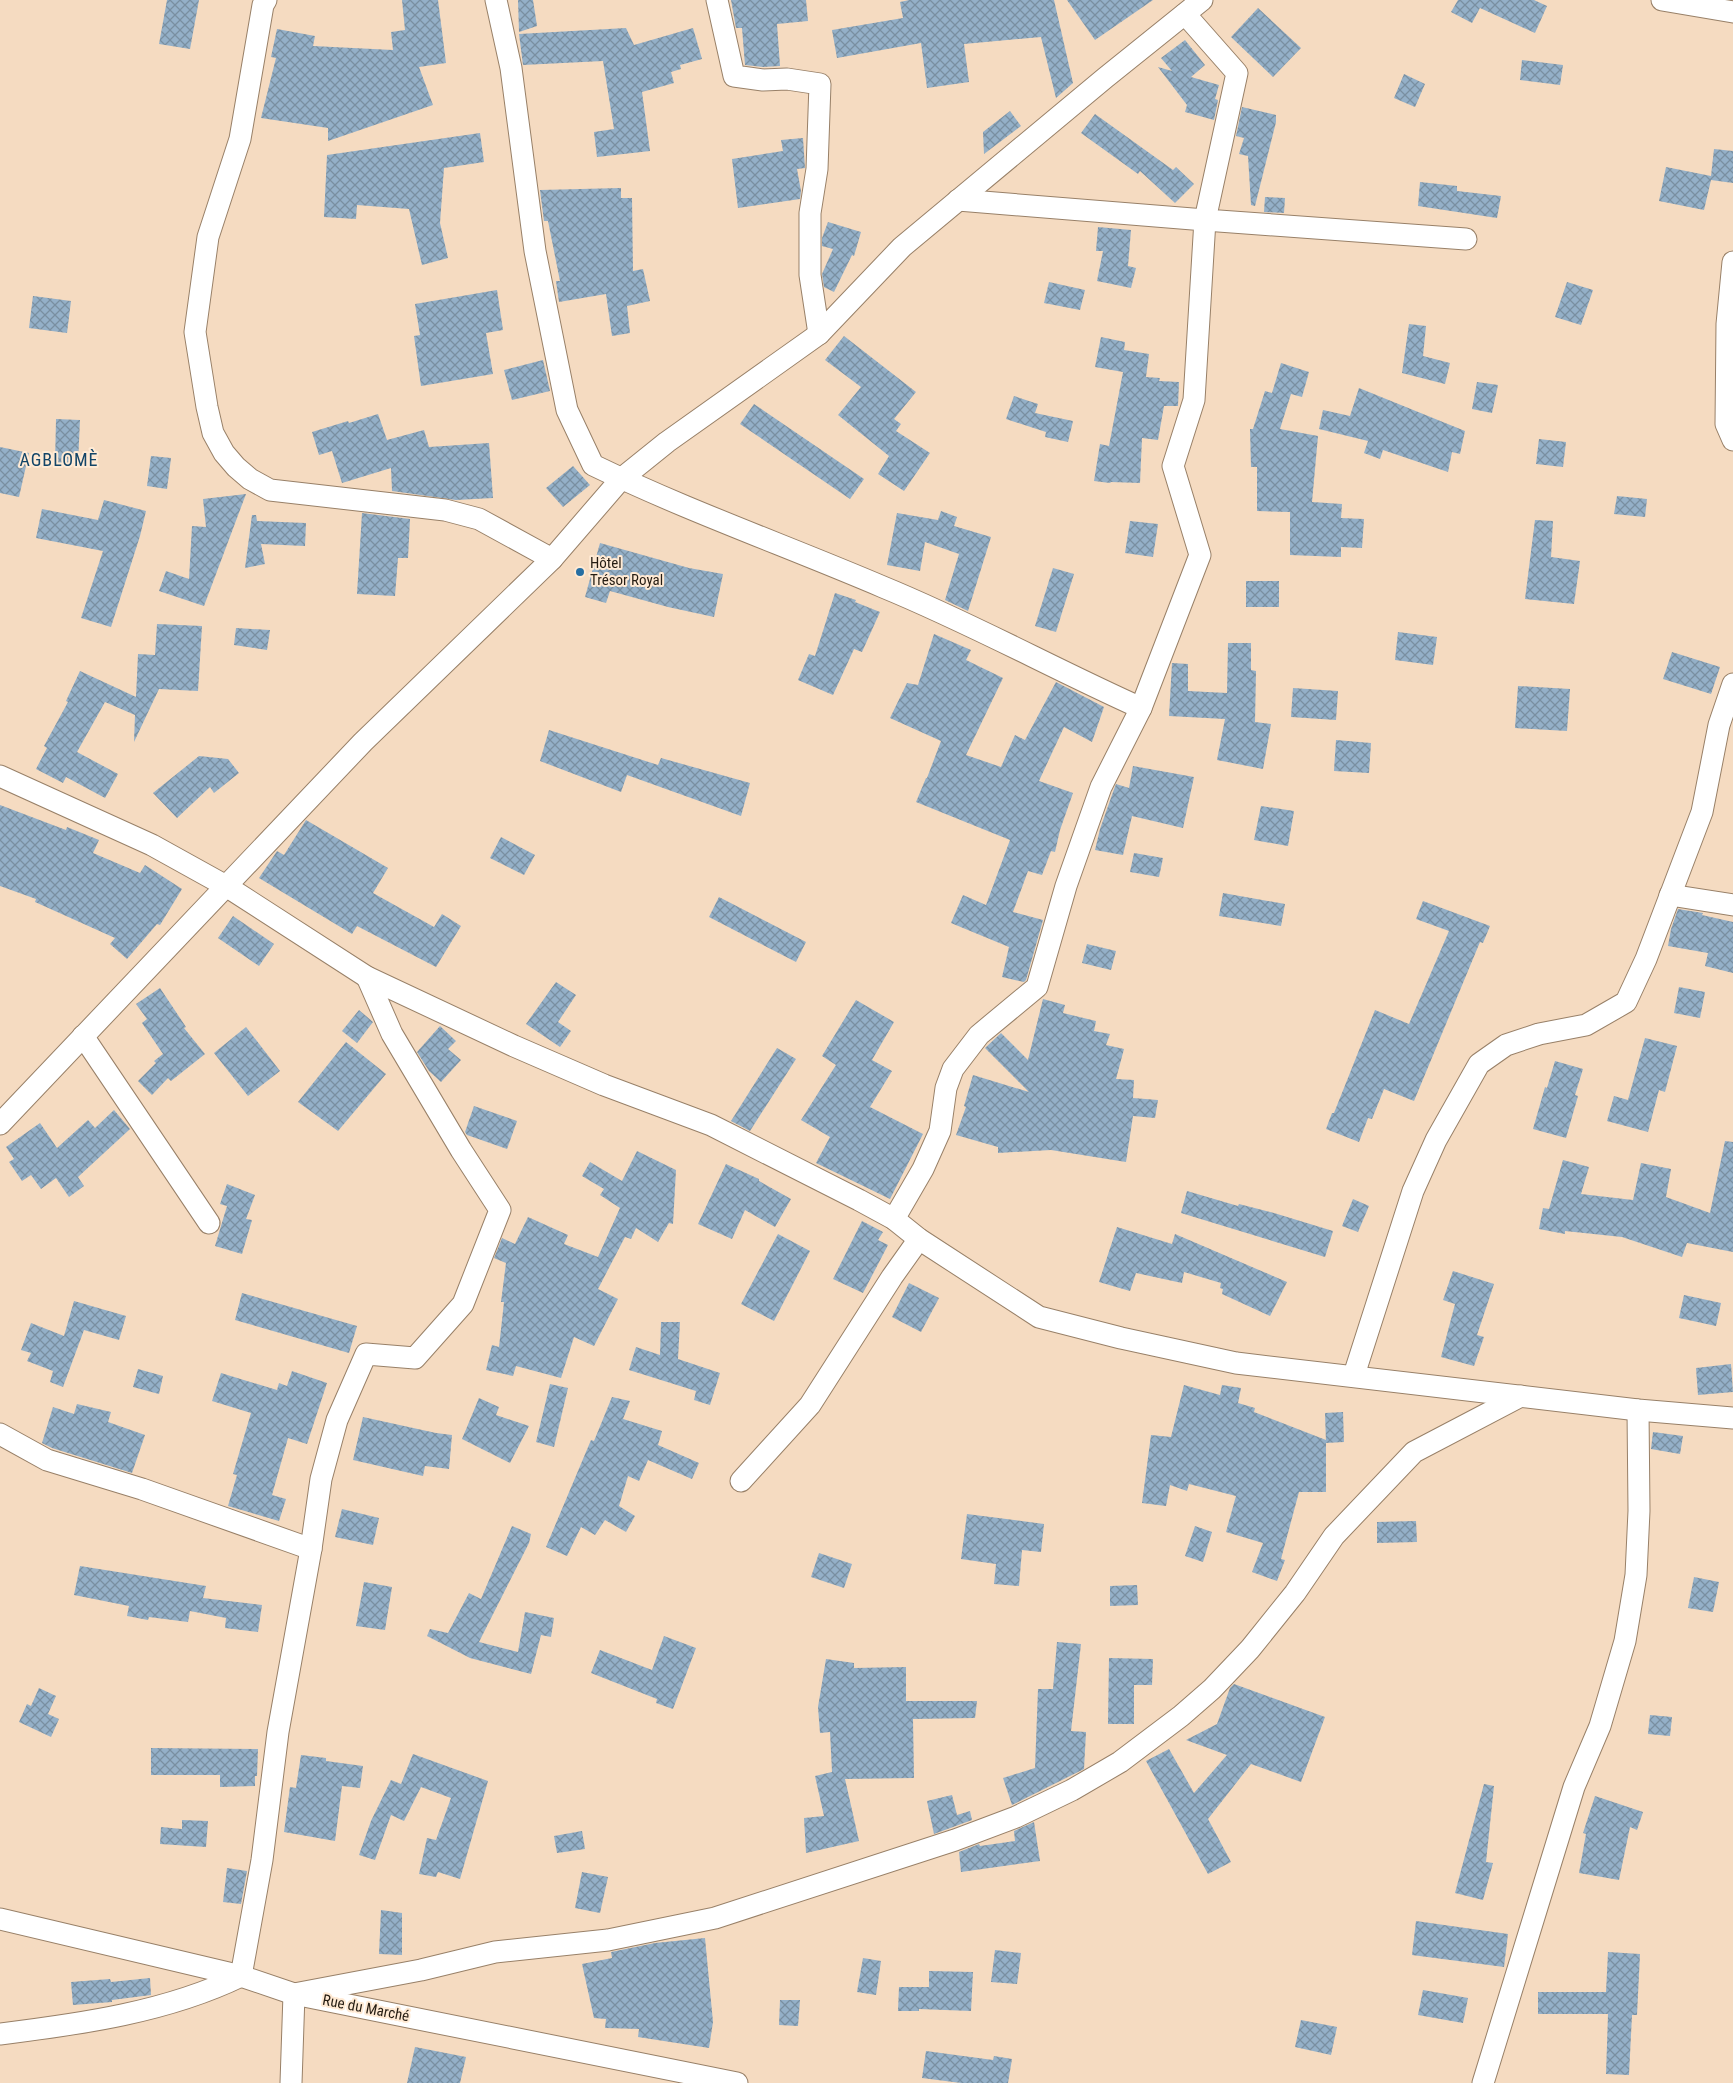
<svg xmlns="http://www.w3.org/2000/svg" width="1733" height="2083" font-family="'Roboto Condensed',sans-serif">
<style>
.building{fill:url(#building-cross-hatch)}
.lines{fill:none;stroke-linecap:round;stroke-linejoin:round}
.street-casing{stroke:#988068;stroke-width:23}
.street{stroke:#fff;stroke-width:21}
.poi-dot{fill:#266ea2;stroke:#ffead4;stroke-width:2}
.labels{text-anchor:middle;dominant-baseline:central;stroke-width:4;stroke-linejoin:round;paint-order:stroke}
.poi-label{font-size:15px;fill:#261d13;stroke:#ffead4;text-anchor:start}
.street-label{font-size:15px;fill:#261d13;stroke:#ffead4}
.quarter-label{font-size:18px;letter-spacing:1px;fill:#134568;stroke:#ffead4}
</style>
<defs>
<pattern id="building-cross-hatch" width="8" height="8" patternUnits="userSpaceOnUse" patternTransform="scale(1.25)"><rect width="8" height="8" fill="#94b0c8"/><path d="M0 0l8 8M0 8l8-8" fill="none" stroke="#798fa1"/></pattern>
</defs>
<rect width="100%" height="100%" fill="#f5dbc1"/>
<g class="building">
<path d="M167,0h32l-9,49 -31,-5z"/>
<path d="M402,0h36l8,63 -27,4 14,38 -105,36v-13l-67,-10 15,-60 -5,-1 6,-28 38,7 -2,10 80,4 -2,-18 14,-2z"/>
<path d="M518,0h15l4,26 -18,6z"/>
<path d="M731,0h75l2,21 -31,3 3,42 -17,1 -18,-2 -3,-37h-6z"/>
<path d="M909,0h145l19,83 -17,15 -15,-61 -77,7 5,38 -42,6 -6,-45 -84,15 -5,-28 71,-12 -3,-16z"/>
<path d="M1067,0h86l-58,40z"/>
<path d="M1458,0h76l13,6 -12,27 -55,-25 -8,15 -21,-11z"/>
<path d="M1258,8l43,40 -28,29 -42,-40z"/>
<path d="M626,28l8,17 59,-17 9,31 -22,6 1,4 -10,3 3,11 -32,9 8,59 -53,6 -3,-25 20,-3 -11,-68 -80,4 -4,-31z"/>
<path d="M1185,40l20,25 -14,12 28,8 -4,14 3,1 -4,20 -29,-8 2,-7 -29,-38 14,4 -11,-13z"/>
<path d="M1522,60l41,5 -3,20 -40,-5z"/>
<path d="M1404,74l21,10 -10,23 -21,-9z"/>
<path d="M1242,107l34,8v7l-21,84 -4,-1 -3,-49 -9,-2 5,-16 -8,-2z"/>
<path d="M1010,111l11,15 -37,28 -1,-22z"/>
<path d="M1095,114l78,56 3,-3 18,17 -19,19 -35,-32 -2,3 -57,-41z"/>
<path d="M480,133l4,29 -40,6 -4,55 8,35 -26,7 -13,-56 -52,-4 -1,14 -32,-2 3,-62z"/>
<path d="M803,138l2,30 -8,1 4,22 -1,8 -62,9 -6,-49 51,-8 -2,-11z"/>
<path d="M1714,149l19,2v32l-22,-3 -7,30 -45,-9 7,-34 45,9z"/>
<path d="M1420,182l37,4v5l44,5 -4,22 -79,-12z"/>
<path d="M621,188v10h11l1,73 10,-2 7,32 -23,5 3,27 -18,3 -6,-42 -47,8 -3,-21h4l-12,-60h-4l-4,-31z"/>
<path d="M1265,197l20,1 -1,15 -20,-1z"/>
<path d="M828,222l33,10 -7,24 -2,-1 -18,37 -10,-5 -2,-13 11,-25 -11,-3v-8z"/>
<path d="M1098,227l33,3 -3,36 8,2 -5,20 -34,-7 6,-30h-7z"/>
<path d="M1049,282l36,8 -5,20 -36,-7z"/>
<path d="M1567,282l26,8 -12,35 -26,-8z"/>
<path d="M497,290l6,40 -17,3 7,41 -72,12 -7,-50 6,-1 -5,-31z"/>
<path d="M33,296l38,5 -4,32 -38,-5z"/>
<path d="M1409,324l17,2 -3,30 27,7 -5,21 -43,-11z"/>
<path d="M844,336l72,56 -22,27 7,5 -5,7 34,22 -26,38 -26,-17 11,-18 -51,-41 23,-28 -36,-27z"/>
<path d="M1101,337l24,5 -1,8 25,4 -3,23 14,1 -1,3 20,1 -1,24h-14l-6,34 -16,-2 -2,45 -29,-1 -1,1 -16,-2 6,-37 9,2 14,-74 -28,-5z"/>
<path d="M543,360l7,31 -38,9 -8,-30z"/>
<path d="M1281,363l28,9 -7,25 -11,-3 -11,35 38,7 -6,66 30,2 -1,14 23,1 -2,29 -21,-1v10l-51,-2v-43l-33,-1v-44h-6l-1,-38h3l12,-38 7,2z"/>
<path d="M1477,382l21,3 -6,28 -20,-4z"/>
<path d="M1359,388l106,43 -5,23 -8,-2 -4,20 -65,-22 -3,9 -16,-6 4,-12 -49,-12 4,-19 27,6z"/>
<path d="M1014,396l24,8 -3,9 38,8 -5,21 -23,-5 1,-5 -40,-13z"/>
<path d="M754,404l110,75 -14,20 -110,-75z"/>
<path d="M378,414l9,26 37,-10 5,17 60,-4 4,55 -37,2 -64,-9 -1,-23 -49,15 -10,-32 -13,4 -7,-23 36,-11 1,2z"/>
<path d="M56,419l24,1 -2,44h-23z"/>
<path d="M1539,439l27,3 -3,25 -27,-3z"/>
<path d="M0,447l29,6 -10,44 -19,-4z"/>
<path d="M151,456l20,2 -4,31 -20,-3z"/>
<path d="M573,466l17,19 -27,22 -17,-19z"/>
<path d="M246,494l-42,112 -45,-15 7,-20 23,8 3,-53 14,1 -3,-28z"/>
<path d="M1617,496l30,3 -2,18 -31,-3z"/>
<path d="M104,500l42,11 -6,25 -29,91 -30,-9 22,-67 -67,-13 6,-29 56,11z"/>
<path d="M941,511l16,6 -3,9 37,11 -23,74 -23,-11 14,-46 -34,-12 -5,29 -33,-6 10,-52 41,7z"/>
<path d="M362,513l48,6 -2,39h-10l-3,38 -38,-2z"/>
<path d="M252,515h4l1,6 49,2 -1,23 -44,-2 4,20 -20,4z"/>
<path d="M1535,520l18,1 -2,36 29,4 -6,43 -49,-5z"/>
<path d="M1130,521l28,3 -5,33 -28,-4z"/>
<path d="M600,543l89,25 34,6 -9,43 -46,-10 -58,-16 -4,12 -21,-6z"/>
<path d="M1053,568l21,6 -18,58 -21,-6z"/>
<rect x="1246" y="581" width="33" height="26"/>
<path d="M835,593l21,7 -1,2 25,10 -18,40 -8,-3 -21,46 -35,-15 11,-26 6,2z"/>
<path d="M157,624l45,2 -4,65 -39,-2 -25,53 1,-27 -30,-13 -28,50 41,22 -13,24 -39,-21 -3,6 -27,-14 11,-21 -3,-2 24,-44 -2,-1 14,-30 56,26 2,-43 17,1z"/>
<path d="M236,628l34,2 -3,20 -33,-5z"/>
<path d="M1398,632l39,5 -4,28 -38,-5z"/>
<path d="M934,634l37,16 -5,10 37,18 -37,77 35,12 14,-32 10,5 31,-58 48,25 -12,35 -28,-15 -25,54 34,12 -13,37 -5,22 -4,-1 -9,24 -14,-4 -15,41 30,8 -17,60 -2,2 -22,-5 7,-30 -58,-24 12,-28 23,10 24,-65 -94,-38 10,-24h1l14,-37 -51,-23 17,-35 11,2z"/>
<path d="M1228,643h23v27l5,1 -1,51 16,2 -8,45 -46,-9 8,-41 -56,-3 3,-53 16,1v27l39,2z"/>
<path d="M1672,652l48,15 -9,27 -48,-15z"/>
<path d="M1518,686l52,3 -3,42 -52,-3z"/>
<path d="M1293,688l45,3 -2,29 -45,-3z"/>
<path d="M549,730l109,35 3,-7 89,25 -9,33 -114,-41 -6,17 -81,-31z"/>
<path d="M1336,740l35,3 -2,30 -35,-2z"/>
<path d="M199,756l29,3 11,14 -25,20 -4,-6 -33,31 -24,-25z"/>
<path d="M1133,766l61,11 -11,51 -51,-12 -9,39 -28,-5 5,-21 13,-37 3,-8 13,4z"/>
<path d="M0,805l66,25 1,-3 32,13 -6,13 47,20 5,-8 37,24 -22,36 -3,-1 -30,35 -17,-15 5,-6 -80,-36 1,-3 -36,-13z"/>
<path d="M1261,806l33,5 -6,35 -34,-6z"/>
<path d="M306,820l82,48 -15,25 61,34 8,-13 19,12 -25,41 -79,-41 -5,8 -93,-56 18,-27 7,4z"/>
<path d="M501,837l34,18 -11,20 -34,-17z"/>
<path d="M1134,853l29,5 -4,19 -29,-5z"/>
<path d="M1223,893l62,11 -4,22 -62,-10z"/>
<path d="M719,897l87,45 -10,20 -87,-45z"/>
<path d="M1423,901l67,25 -7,17 -3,-1 -66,159 -30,-12 -12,30 -4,-1 -9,24 -33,-13 6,-16h2l41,-103 34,14 40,-93 -33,-12z"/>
<path d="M1678,909l25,4 -1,2 31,7v51l-28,-7 3,-13 -40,-7 3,-17z"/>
<path d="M233,916l41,28 -15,22 -41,-28z"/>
<path d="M1087,944l29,7 -5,19 -29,-7z"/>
<path d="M556,982l20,13 -18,27 13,9 -11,16 -34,-23z"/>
<path d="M1679,987l26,5 -5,26 -26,-5z"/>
<path d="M160,988l26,39 -2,1 21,26 -34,27 -3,-3 -16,17 -14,-14 18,-18 -2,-2 9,-7 -21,-31 5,-4 -11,-15z"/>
<path d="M1043,999l22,6 -2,8 33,8 -2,10 16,3 -4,11 18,4 -8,30 18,1 -1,18 25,2 -3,18 -22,-2 -7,46 -75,-12 -53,3v-6l-42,-12 10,-28 -2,-1 9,-31 56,17 -44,-44 16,-15 27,27z"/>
<path d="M856,1000l38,22 -22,38 20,11 -22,36 53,27 -33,65 -74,-36 14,-26 -29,-17 35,-55 -14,-9z"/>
<path d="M359,1010l14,12 -16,21 -15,-12z"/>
<path d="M440,1026l16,15 -8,8 13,11 -20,22 -12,-11 -12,-19z"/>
<path d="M246,1027l34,44 -32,25 -34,-43z"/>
<path d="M1645,1038l32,8 -12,46 -6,-2 -11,42 -41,-11 7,-25 14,4z"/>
<path d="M346,1042l40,32 -48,57 -40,-29z"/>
<path d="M777,1048l19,11 -46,72 -19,-10z"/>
<path d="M1555,1061l28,8 -8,26 3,1 -12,42 -33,-9 12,-42 2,1z"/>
<path d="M474,1106l43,15 -10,28 -40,-14 -2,-3z"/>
<path d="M114,1110l16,19 -52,48 6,9 -15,11 -13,-19 -15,11 -10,-14 -9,6 -13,-19 5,-3 -8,-12 34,-24 17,25 31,-28 7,8z"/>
<path d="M1725,1141l8,1v110l-46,-9 -5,14 -60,-20 -57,-6v3l-26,-5 4,-21 6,1 14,-49 26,7 -8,27 52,6 8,-37 30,6 -5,28 44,16z"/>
<path d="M637,1151l39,19 -3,54 -4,-1 -11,19 -22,-14 -5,11 -6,-2 -27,52 20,10 -24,47 -20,-9 -13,41 -45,-12 -3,10 -27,-6 6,-25 7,2 5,-45h-3l5,-39 -12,-5 8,-20 13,6 13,-27 40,18 -4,9 34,13 22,-49 -20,-13 4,-6 -22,-13 8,-14 32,19z"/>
<path d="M726,1164l33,15v2l32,18 -16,28 -30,-17 -13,29 -34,-15z"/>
<path d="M227,1184l28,11 -9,24 6,1 -10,34 -27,-8 12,-40 -7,-2z"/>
<path d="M1187,1191l51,15 1,-2 35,9 59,18 -8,26 -144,-44z"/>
<path d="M1353,1199l16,7 -11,26 -16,-6z"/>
<path d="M862,1221l21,11 -5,8 10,5 -25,48 -30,-14z"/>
<path d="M1117,1227l55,17 3,-10 112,48 -17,34 -48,-22 1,-5 -3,-1 1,-5 -37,-11 -2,11 -46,-10 -6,18 -31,-9z"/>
<path d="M778,1234l32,17 -36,70 -33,-17z"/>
<path d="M1453,1271l41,13 -17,51 7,2 -10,29 -33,-9 14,-53 -12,-4z"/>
<path d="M909,1283l30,15 -18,34 -29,-15z"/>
<path d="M242,1293l115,33 -8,27 -114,-33z"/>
<path d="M1684,1295l37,8 -5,23 -37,-8z"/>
<path d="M74,1301l52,15 -7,24 -35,-10 -21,57 -13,-5 3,-11 -26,-10 4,-8 -10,-3 10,-27 33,13z"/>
<path d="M661,1322h19l-2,37 42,14 -10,32 -16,-5 2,-9 -67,-21 7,-23 24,8z"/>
<path d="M1731,1364l2,28 -35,3 -2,-27z"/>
<path d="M138,1369l25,7 -4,18 -26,-7z"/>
<path d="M292,1371l35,12 -20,61 -19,-6 -16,57 14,4 -7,22 -51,-15 9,-31 -4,-1 18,-61 -39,-12 9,-28 56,17 2,-7 8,3z"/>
<path d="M550,1384l18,4 -14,59 -18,-5z"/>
<path d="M1184,1385l36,10 2,-10 19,3 -3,15 17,5 -1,4 72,28v52h-27l-18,67 4,1 -8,21 -25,-9 11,-29 -37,-11 10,-36 -47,-12 -2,7 -17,-6 -4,21 -24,-3 9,-68 20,2z"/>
<path d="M612,1397l18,4 -7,18 39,12 -4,14 41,18 -7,16 -44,-19 -9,21 -11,-5 -9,30 16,10 -9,16 -21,-12 -10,15 -14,-8 -14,29 -21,-9 45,-107 3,1z"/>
<path d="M479,1398l20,9 -3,8 33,11 -19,37 -48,-24z"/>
<path d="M77,1404l34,8 -3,10 37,13 -13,38 -80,-25 -10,-5 11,-36 21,7z"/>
<path d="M1343,1412l1,30 -18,1 -1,-30z"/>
<path d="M363,1417l73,16 16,2 -3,34 -24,-3 -2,10 -70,-16z"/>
<path d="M1653,1432l30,4 -3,18 -29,-5z"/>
<path d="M342,1509l37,9 -6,27 -38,-8z"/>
<path d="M967,1514l77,10 -3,28 -19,-2 -3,36 -25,-2 2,-20 -35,-5z"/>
<path d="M1416,1521l1,21 -40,1v-21z"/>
<path d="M512,1526l19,8 -2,9 -50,99 39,10 7,-40 29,6 -3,19 -10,-2 -10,39 -61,-16 -43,-22 3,-7 18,4 21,-40 12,6z"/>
<path d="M1195,1526l17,6 -9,30 -18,-6z"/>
<path d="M819,1553l33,11 -8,24 -33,-11z"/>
<path d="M80,1566l126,20 -3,12 59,7 -4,27 -33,-4 1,-10 -36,-7 -2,11 -39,-5 -1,3 -21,-4 2,-10 -55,-11z"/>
<path d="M1694,1577l25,5 -6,30 -25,-4z"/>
<path d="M364,1582l28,5 -7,43 -29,-4z"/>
<path d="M1137,1585l1,20 -28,1v-20z"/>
<path d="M664,1636l32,12 -23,61 -17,-6 1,-4 -66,-26 9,-23 52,20z"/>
<path d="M1057,1642l24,2 -10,87 15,1 -2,37 -72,36 -9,-27 32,-10 3,-79h15z"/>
<path d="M1109,1658l44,1 -1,26h-18v39h-26z"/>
<path d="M826,1659l28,4v5l52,-1v34h71l-2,17 -62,1 1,59 -69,1 14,62 -53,12 -2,-35 20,-2 -9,-40 17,-4 -2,-40 -10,1 -2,-26z"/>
<path d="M1234,1684l91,33 -24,65 -50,-18 -43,55 23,43 -23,12 -62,-113 23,-12 25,44 33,-38 -41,-15 31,-16 13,-36z"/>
<path d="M39,1688l17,8 -8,18 11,5 -8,18 -32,-15 8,-18 4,2z"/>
<path d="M1650,1715l22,2 -2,19 -22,-2z"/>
<path d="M151,1748l107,1 -1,27h-2v10l-35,1v-12h-69z"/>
<path d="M413,1754l75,27 -28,98 -22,-7 -2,5 -17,-3 8,-36 9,2 15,-42 -30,-11 -17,34 -13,-6 -16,45 -16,-5 12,-34 20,-41 10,4z"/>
<path d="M301,1755l25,3v3l37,5 -3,22 -18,-2 -7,55 -51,-9 6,-45 6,1z"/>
<path d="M1484,1784l10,2 -8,76 7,1 -10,37 -28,-7z"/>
<path d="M952,1795l5,20 13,-4 2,9 -38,14 -7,-33z"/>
<path d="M1595,1796l48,16 -6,18 -7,-3 -11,53 -40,-7 7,-39 -3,-1z"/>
<path d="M182,1820l26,1 -2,26 -46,-3 1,-17 21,2z"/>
<path d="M1034,1822l6,39 -79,11 -2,-20 20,-8 1,2 35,-5 -1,-10z"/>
<path d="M582,1831l3,18 -28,4 -3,-17z"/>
<path d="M227,1868l20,3 -6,33 -18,-2z"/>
<path d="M582,1872l26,5 -8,36 -25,-5z"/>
<path d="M381,1910l21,3v42l-23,-1z"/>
<path d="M1416,1921l92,13 -4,33 -92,-12z"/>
<path d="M705,1938l8,84 -4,26 -71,-11 1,-8 -34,-1 1,-9 -12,-1 -12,-54 30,-6 -1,-6 44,-9z"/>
<path d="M995,1950l26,3 -4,31 -26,-2z"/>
<path d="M1608,1952l32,2 -3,61h-5l-3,60 -23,-1 2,-60h-70v-22h68z"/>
<path d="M863,1958l18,3 -5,34 -19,-3z"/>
<path d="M929,1971l44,1 -2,39 -52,-2v2h-21l1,-24h30z"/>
<path d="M150,1978l1,17 -39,5v2l-39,3 -2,-23 39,-3 1,3z"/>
<path d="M1423,1990l45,8 -5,25 -45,-8z"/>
<path d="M780,2000h20l-2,26 -19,-1z"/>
<path d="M1301,2020l36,7 -6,28 -36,-8z"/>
<path d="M415,2047l51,10 -6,26h-53z"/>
<path d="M926,2051l67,9 1,-4 18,3 -4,24h-47l-39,-5z"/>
</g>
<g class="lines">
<defs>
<g id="street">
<path d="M266,0l-3,5 -23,134 -32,98 -13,95 12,75 6,26 11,20 12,14 14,12 20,11 175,20 34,9 73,40"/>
<path d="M496,0l15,68 24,183 32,159 26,55c95,46 194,81 290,122 88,36 171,82 258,121"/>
<path d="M717,0l17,76 29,4 24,-1 33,5 -3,85 -7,44v62l9,59"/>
<path d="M1662,0l71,12"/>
<path d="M1185,14l52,59 -32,147 261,19"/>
<path d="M1733,262l-6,62 -1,100 7,16"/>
<path d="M0,776l152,69 74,41 141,91 147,69 90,39 107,40 148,75 35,19 25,20 120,78 82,21 115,25 402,47 95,8"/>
<path d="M1670,895l63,10"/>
<path d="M83,1036l126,187"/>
<path d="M0,1124l363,-382 189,-183 69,-80 46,-37 152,-108 83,-87 203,-169 97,-78"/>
<path d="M894,1219l29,-50 17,-38 6,-43 7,-19 26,-34 58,-48 29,-101 35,-99 40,-79 59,-153 -27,-89 21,-66 11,-180 -247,-20"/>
<path d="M1354,1375l59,-184 23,-51 43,-76 27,-19 33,-11 47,-9 40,-23 20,-43 56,-147 17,-87 14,-41"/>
<path d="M0,1434l47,26 95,29 169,60"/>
<path d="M741,1481l69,-76 82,-128 27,-38"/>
<path d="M0,1919l241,57 53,18 443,89"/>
<path d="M0,2034c81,-10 167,-22 241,-58l21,-116 16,-128 33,-183 10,-70 16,-59 29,-66 49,4 48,-54 37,-94 -39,-60 -69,-116 -25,-57"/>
<path d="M291,2083l3,-89 127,-24 74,-18 113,-12 107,-22 240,-78 61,-23 56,-27 48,-28 61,-46 31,-27 38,-40 45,-56 39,-57 80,-84 107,-56"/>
<path d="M1483,2083l91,-296 26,-61 25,-85 11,-66 3,-64 -1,-101"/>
</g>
</defs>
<use href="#street" class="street-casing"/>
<use href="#street" class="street"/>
</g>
<circle class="poi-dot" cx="580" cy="572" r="5"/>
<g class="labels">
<g class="poi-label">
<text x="590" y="563">Hôtel<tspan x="590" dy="17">Trésor Royal</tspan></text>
</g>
<g class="street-label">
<text transform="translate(366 2008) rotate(11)">Rue du Marché</text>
</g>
<g class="quarter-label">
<text x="59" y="459">AGBLOMÈ</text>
</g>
</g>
</svg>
